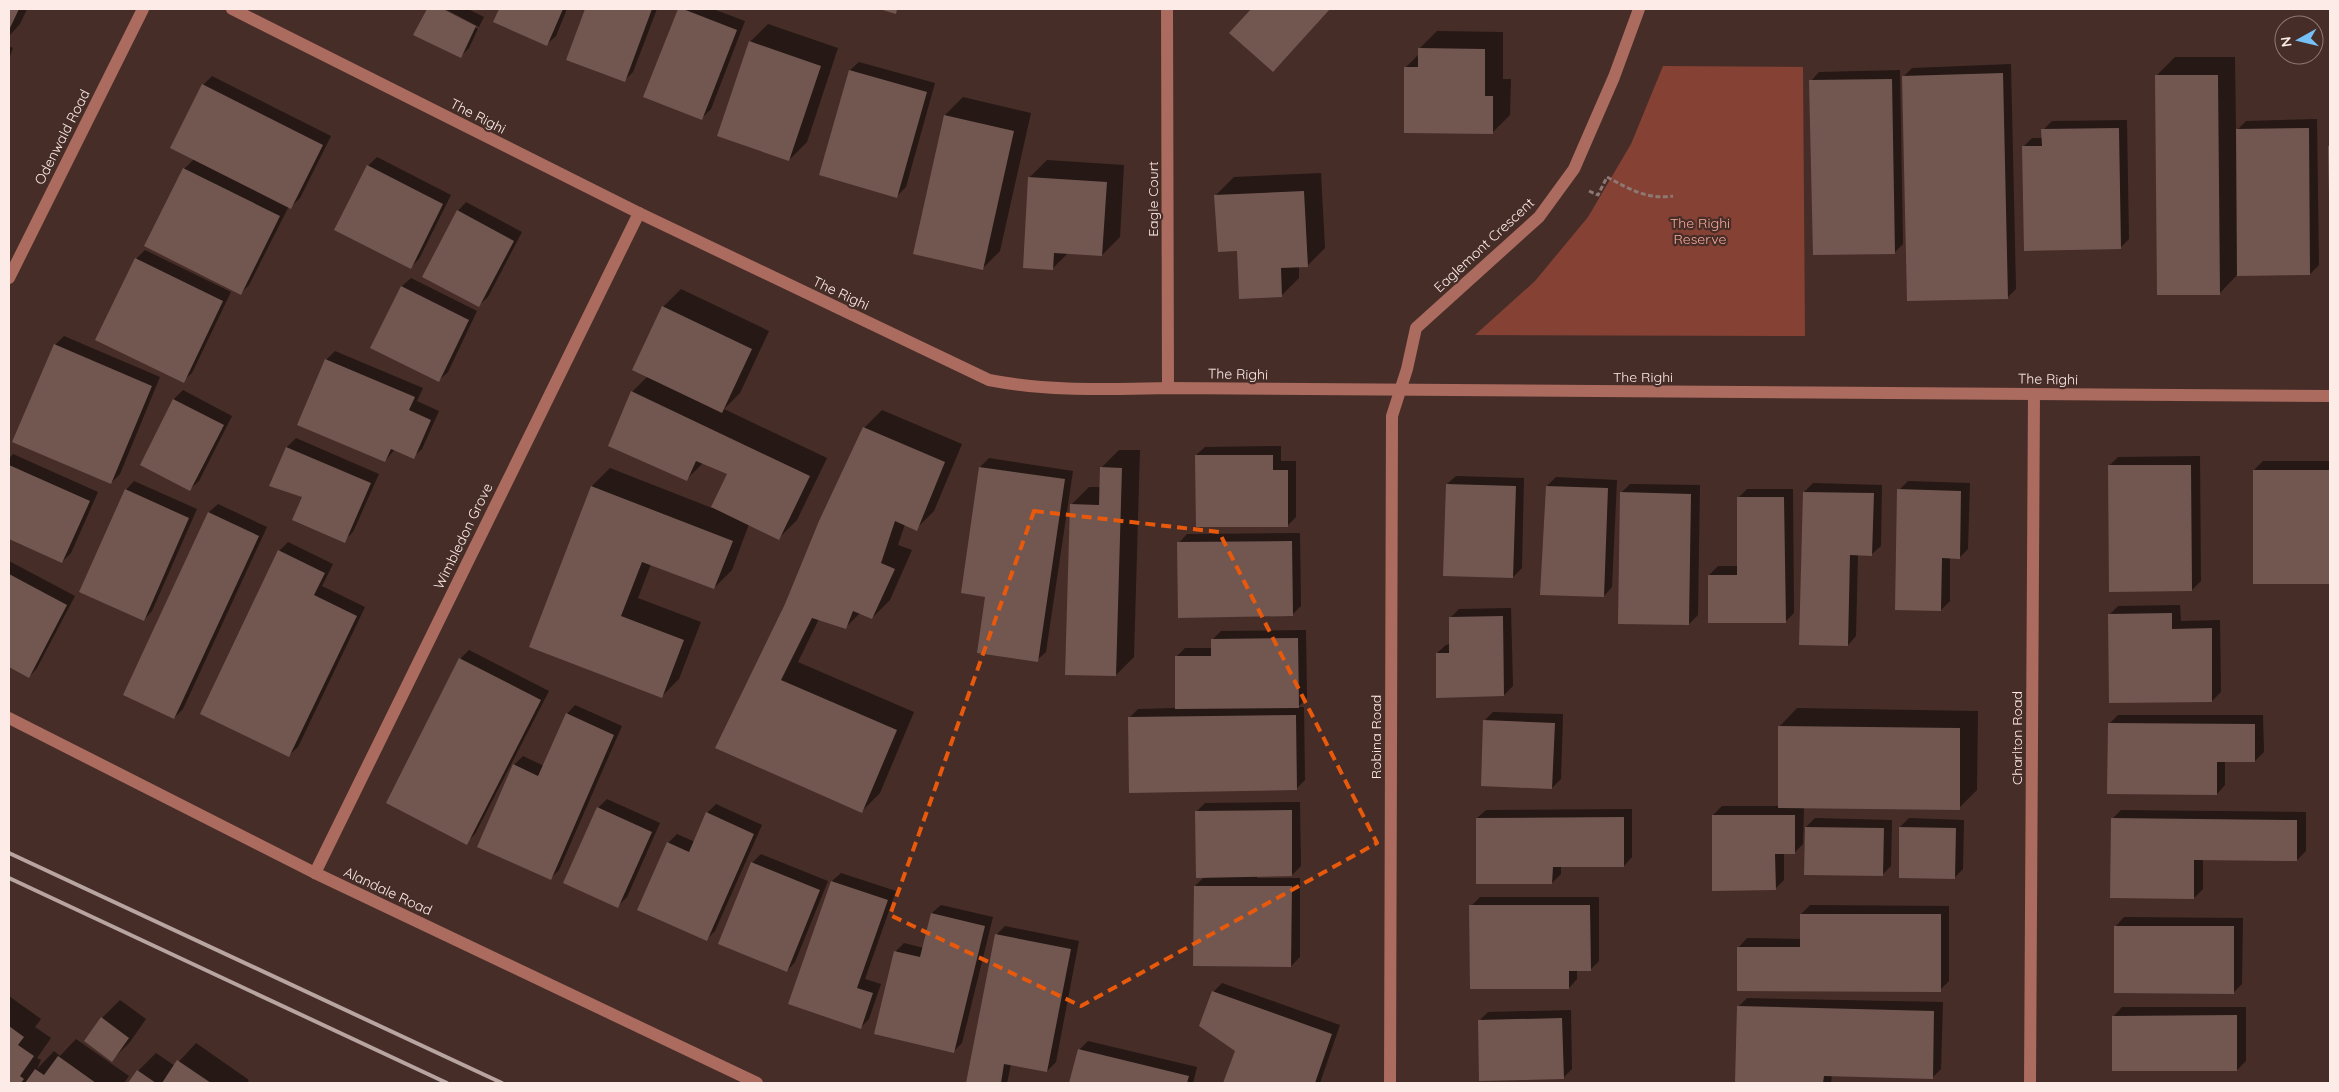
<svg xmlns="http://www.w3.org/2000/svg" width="2339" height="1092" font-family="Quicksand,sans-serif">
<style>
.green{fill:#854134}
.shadow{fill:#0007}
.building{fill:#725751}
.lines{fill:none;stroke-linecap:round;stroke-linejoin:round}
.path{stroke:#8e7874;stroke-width:3;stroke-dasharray:5 2.5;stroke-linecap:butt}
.minor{stroke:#ab6b5e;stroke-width:12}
.rail{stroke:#b8a4a0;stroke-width:4}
.marked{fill:none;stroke:#e8590c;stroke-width:4;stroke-dasharray:10 6;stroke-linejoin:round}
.labels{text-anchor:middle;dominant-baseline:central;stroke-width:4.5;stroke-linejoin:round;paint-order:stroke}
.street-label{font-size:14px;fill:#fcebe7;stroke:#462d28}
.park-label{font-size:14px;fill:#f9ab9b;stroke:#462d28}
</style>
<rect width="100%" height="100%" fill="#462d28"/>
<path class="green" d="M1663,66l140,1 2,269 -330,-1 60,-54 53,-64 43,-73z"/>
<g class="shadow">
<path d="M9,9h18l-7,15 -11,12z"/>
<path d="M428,9h12l38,20 -9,19 -9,9 -45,-23z"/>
<path d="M445,9h23l16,8 -5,10z"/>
<path d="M500,9h67l-11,27 -9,8 -52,-23z"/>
<path d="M586,9h71l-24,63 -9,9 -57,-22z"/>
<path d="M679,9h34l32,12 -34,88 -9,9 -57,-22z"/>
<path d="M1253,9h76l-47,53 -51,-29z"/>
<path d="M768,24l70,24 -31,94 -18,18 -39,-118z"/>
<path d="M1437,31l66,1v47h8l-1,36 -18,18 -86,-66 13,-13v-5z"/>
<path d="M9,46l4,2 -4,11z"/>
<path d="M2175,57h60l1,74 10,-10 71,-2 2,146 -9,9 -73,1 -18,19 -62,-219z"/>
<path d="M859,62l76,21 -29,104 -9,9 -47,-126z"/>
<path d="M2011,64l5,225 -9,9 -104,-221 9,-9z"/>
<path d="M1900,70l3,174 -9,9 -83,-172 8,-9z"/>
<path d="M212,76l119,60 -31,62 -9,9 -2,-1 -40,79 -8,8 -95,-47 38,-77 10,-10 9,-74z"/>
<path d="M963,97l68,16 -31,138 -18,18 -68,-16 31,-138z"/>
<path d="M2127,120l2,119 -9,9 -97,-101 9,-9h11v-8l9,-9z"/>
<path d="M2330,146v111l-1,-110z"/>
<path d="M377,157l74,38 -32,64 -9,9 -42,-102z"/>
<path d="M1047,160l77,5 -4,72 -18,18 -34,-2 -16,16 -23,-91z"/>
<path d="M1321,173l4,75 -18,18h-8v12l-18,18 -43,-46 -22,-55 18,-18z"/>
<path d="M466,202l56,30 -34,65 -9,8 -21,-94z"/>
<path d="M145,250l86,42 -39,81 -9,8 -47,-122z"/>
<path d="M411,278l66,33 -29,61 -9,8 -67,-33 30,-61z"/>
<path d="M681,289l88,42 -29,62 -16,16 103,49 -30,62 -18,18 -30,-14 -17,46 -18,18 -63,-24 -13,34 63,24 -22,57 -18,18 -131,-51 62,-160 18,-18 102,40 17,-34 -26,-11 -16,16 -55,-87 16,-16 15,-69z"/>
<path d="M64,336l96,41 -40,97 -9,9 -56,-138z"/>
<path d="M335,351l88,37 -6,13 22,10 -17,38 -9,8 -18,-8 -10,12 -59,-101z"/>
<path d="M183,390l49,26 -33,65 -9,8 -49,-25 33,-65z"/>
<path d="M882,410l80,34 -28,67 -18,18 -11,-5 -7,21 14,5 -22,50 -18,18 -12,-5 -15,15 -26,-9 -21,43 116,50 -34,81 -18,18 -146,-64 70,-142 78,-177z"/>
<path d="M296,438l83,36 -26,58 -9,9 -41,-45 -32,-11 16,-38z"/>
<path d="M1281,446v15h15v56l-9,9 -91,-71 9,-8z"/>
<path d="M1119,450h21l-6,207 -18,18 -45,-170 18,-18h11l1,-19z"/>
<path d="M13,454l85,38 -27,61 -9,9 -53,-24v-79z"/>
<path d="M2200,456l1,125 -9,9 -83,-124 9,-9z"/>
<path d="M989,458l84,13 -27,181 -9,8 -50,-64 -25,-4 18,-125z"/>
<path d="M2263,461h67v121h-76v-112z"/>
<path d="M1456,476l68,2 -2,90 -9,9 -66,-93z"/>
<path d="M1556,477l61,3 -5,107 -8,9 -57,-110z"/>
<path d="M134,481l63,28 -45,102 -8,9 -18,-130z"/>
<path d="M1908,481l62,2 -2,66 -9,9h-9v43l-9,9 -42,-120z"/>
<path d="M1813,483l69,2 -1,61 -9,8h-14l-2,82 -8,9 -44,-153z"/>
<path d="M1630,484l70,1 -2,130 -9,9 -68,-131z"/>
<path d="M1747,489h46l1,124 -9,9 -76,-47 9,-9h20v-68z"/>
<path d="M218,504l49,23 -84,182 -9,9 -49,-23 84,-183z"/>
<path d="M1300,533l1,73 -9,9 -113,-72 8,-9z"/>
<path d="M288,542l45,22 -11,22 43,21 -67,140 -9,8 -10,-204z"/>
<path d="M9,561l66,35 -38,72 -8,9 -20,-11z"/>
<path d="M2180,605l1,16 39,-1 1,72 -9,9 -103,-86 9,-9z"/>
<path d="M1511,608l2,78 -9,9 -67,-42 9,-8 4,-1v-26l9,-9z"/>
<path d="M1306,630l1,68 -9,9h6l1,73 -9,9 -167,-71 9,-9 38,-1v-51l9,-9h27v-8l9,-9z"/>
<path d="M469,650l80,41 -74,143 -9,9 -6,-184z"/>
<path d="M575,705l47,21 -63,144 -9,9 -36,-114 9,-9 21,10 23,-52z"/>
<path d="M1797,708l181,3 -1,79 -18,18 -155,-1 -1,37 -9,9h-10v27l-9,9 -62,-74 9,-9h57l1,-80z"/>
<path d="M1493,712l70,2 -2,65 -9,9 -68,-67z"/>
<path d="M2118,715h145l1,37 -9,9h-30v24l-8,9 -108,-70z"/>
<path d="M607,799l53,24 -33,74 -9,9 -20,-98z"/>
<path d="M1300,802l1,64 -9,9h-35v3h43v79l-9,9 -96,-80 10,-10 -9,-64 9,-9z"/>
<path d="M716,804l46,21 -47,106 -9,9 -38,-97 9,-9 18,8 12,-29z"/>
<path d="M1632,809v48l-8,9h-63v8l-9,9 -75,-65 9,-8z"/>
<path d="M2121,810l185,2v39l-9,9 -94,-1v30l-9,9 -82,-79z"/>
<path d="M1815,818l77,2 -1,46 -9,9 -76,-48z"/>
<path d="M1909,818l55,2 -1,49 -9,9 -54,-51z"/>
<path d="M761,854l67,27 -33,81 -8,9 -35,-108z"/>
<path d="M841,873l55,18 -31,88 16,5 -12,35 -9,9 -28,-147z"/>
<path d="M1480,897h119v64l-9,9h-13v9l-8,9 -98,-82z"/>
<path d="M941,905l52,12 -31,126 -9,9 -58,-100 9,-9 20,5 8,-35z"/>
<path d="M1810,905l139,1v75l-9,9 -201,-43 8,-9 54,1v-25z"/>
<path d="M2124,917l119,1 -1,66 -9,9 -117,-67z"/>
<path d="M1005,926l74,15 -23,121 -9,9 -36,-7 -4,19h-40l29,-148z"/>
<path d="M1222,983l118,42 -20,58h-95l11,-33 -23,-58z"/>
<path d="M9,996l32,23 -6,8 16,11 -14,20 4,2 -4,9 17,-18 6,5 16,-17 53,37 -5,7h-115z"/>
<path d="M1747,998l196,4 -2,67 -8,8 -101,-2 -1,8h-95l2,-76z"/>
<path d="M120,1000l26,19 -16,23 -18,18 -10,-42z"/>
<path d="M2122,1007h124v54l-9,9 -123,-54z"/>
<path d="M1571,1010l1,59 -9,9 -84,-57 9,-9z"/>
<path d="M1088,1041l109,26 -4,16h-122l8,-33z"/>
<path d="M196,1043l53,37 -2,3h-117l8,-12 18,-18 19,13z"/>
</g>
<g class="building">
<path d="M9,9h10l-10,21z"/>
<path d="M427,9h16l33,17 -15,32 -48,-23z"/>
<path d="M499,9h64l-16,37 -54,-24z"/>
<path d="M585,9h67l-27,73 -59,-22z"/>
<path d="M678,9h5l54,21 -35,90 -59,-23z"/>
<path d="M879,9h18l-1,5z"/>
<path d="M1251,9h79l-57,63 -44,-39z"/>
<path d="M749,41l72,25 -32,95 -72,-25z"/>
<path d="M1418,48l67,1v47h8v38l-89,-1v-66h14z"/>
<path d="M849,70l78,22 -30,106 -78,-23z"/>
<path d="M2003,73l5,226 -101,2 -5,-225z"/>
<path d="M2155,75h63l2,220h-63z"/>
<path d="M1892,79l3,175 -82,1 -4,-175z"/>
<path d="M202,84l121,61 -32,64 -121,-61z"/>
<path d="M944,115l70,16 -31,139 -70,-16z"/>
<path d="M2119,128l2,121 -97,2 -2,-105h20l-1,-17z"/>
<path d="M2309,128l1,147 -73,1 -1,-147z"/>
<path d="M2328,146h2v51h-1z"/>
<path d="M367,165l76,39 -32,65 -77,-39z"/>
<path d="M183,168l97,48 -39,79 -97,-49z"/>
<path d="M1028,177l79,5 -5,74 -48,-3 -1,17 -30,-2z"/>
<path d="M1304,191l4,76 -27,1 1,29 -43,2 -2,-48 -19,1 -4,-57z"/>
<path d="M457,210l57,31 -35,66 -57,-30z"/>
<path d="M135,258l88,43 -39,82 -89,-43z"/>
<path d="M401,286l68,34 -30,62 -69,-34z"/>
<path d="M662,306l90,43 -30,64 -90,-43z"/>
<path d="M54,344l98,42 -41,98 -99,-42z"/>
<path d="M325,359l90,38 -6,13 22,10 -17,39 -23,-10 -6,13 -88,-37z"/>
<path d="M631,391l179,85 -31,64 -68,-33 16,-33 -31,-13 -9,20 -79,-35z"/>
<path d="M173,399l51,26 -34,66 -50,-26z"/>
<path d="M863,427l82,35 -28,69 -22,-10 -14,42 14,6 -23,50 -19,-8 -7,18 -34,-11 -31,62 116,50 -35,83 -147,-65 70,-144 34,-83z"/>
<path d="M286,447l85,36 -26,60 -53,-23 10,-23 -33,-11z"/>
<path d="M1195,455h78v15h15v57h-92z"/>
<path d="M9,465l81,36 -28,62 -53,-24z"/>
<path d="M2108,465h83l1,126 -83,1z"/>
<path d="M979,467l86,12 -27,183 -61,-9 8,-56 -24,-4z"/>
<path d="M1100,467l22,1 -6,208 -51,-1 5,-171 29,1z"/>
<rect x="2253" y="470" width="77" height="114"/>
<path d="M1446,484l70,2 -3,92 -70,-2z"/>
<path d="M591,486l142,55 -19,48 -72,-27 -21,54 63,24 -22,58 -133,-51z"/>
<path d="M1546,486l62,2 -4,109 -64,-2z"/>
<path d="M125,489l64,29 -45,103 -65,-29z"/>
<path d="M1897,489l64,2 -1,68 -18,-1 -1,53 -46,-1z"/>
<path d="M1620,492l71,2 -2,131 -71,-1z"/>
<path d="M1803,492l71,1 -2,63 -22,-1 -2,91 -49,-1z"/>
<path d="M1737,497h47l2,126h-78v-48h29z"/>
<path d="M208,512l51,24 -85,183 -51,-24z"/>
<path d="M1292,541l1,75 -115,2 -1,-76z"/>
<path d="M278,550l47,23 -11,22 43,21 -68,141 -89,-43z"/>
<path d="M9,574l58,31 -38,73 -20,-11z"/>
<path d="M2172,613v16l40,-1v74l-103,1 -1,-89z"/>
<path d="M1503,616l1,80 -68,2v-45h13v-36z"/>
<path d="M1298,638l1,70 -124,1v-53h36v-17z"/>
<path d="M459,658l82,42 -74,145 -81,-42z"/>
<path d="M566,713l48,22 -63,145 -74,-33 36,-83 25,12z"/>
<path d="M1296,715l1,75 -168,3 -1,-76z"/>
<path d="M1483,720l72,3 -3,66 -71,-3z"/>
<path d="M2108,723l147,1v38h-38v33l-110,-1z"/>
<path d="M1778,726l182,2v82l-182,-2z"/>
<path d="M597,807l55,25 -34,76 -55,-25z"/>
<path d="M1292,810v66l-96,2 -1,-67z"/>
<path d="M706,812l48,22 -47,107 -70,-31 30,-68 22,10z"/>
<path d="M1712,815h83v39h-20l1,36 -64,1z"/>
<path d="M1624,817v50h-71l-1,17h-76v-66z"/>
<path d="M2111,818l186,2v41l-103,-1v39l-84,-1z"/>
<path d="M1805,827l79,1 -1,48 -79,-1z"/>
<path d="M1899,827l57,1 -1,51 -56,-1z"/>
<path d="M751,862l69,28 -33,82 -69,-28z"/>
<path d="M831,881l57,19 -31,88 16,5 -12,36 -73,-25z"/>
<path d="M1194,886h98l-1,81 -98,-1z"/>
<path d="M1469,905h121l1,66h-22v18h-99z"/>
<path d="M931,913l54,13 -31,127 -80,-19 20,-83 26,6z"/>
<path d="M1800,914h141v78l-204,-1v-44h63z"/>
<path d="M2114,926h120v68l-120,-1z"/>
<path d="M995,934l76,15 -24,123 -43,-8 -3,19h-35z"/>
<path d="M1212,991l120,43 -17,49h-92l12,-32 -36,-25z"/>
<path d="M1737,1006l197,5 -1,68 -109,-3 -1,7h-88z"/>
<path d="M2237,1015v56h-125v-55z"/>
<path d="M101,1017l28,21 -17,24 -28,-21z"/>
<path d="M1562,1018l2,61 -85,2 -1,-61z"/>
<path d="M9,1026l15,11 -6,8 16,11 -14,20 4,3 -3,4h-12z"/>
<path d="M1078,1049l111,27 -2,7h-118z"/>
<path d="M58,1056l38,27h-71l10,-14 9,6z"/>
<path d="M177,1060l34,23h-49z"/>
<path d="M137,1070l19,13h-28z"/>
</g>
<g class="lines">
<path class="path" d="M1589,191l9,4 9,-18c22,12 41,23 66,19"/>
<g class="minor">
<path d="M232,9l407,204 350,167c61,12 118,9 179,8l1162,8"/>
<path d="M1167,9l1,379"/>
<path d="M9,278l134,-269"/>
<path d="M9,718l306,155 442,210"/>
<path d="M315,873l324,-660"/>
<path d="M1390,1083l2,-667 15,-47 9,-41 123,-111 35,-48 40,-92 25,-68"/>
<path d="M2030,1083l4,-689"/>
</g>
<g class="rail">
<path d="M9,853l493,230"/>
<path d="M9,878l438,205"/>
</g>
</g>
<path class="marked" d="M1034,511l185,21 158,311 -296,163 -191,-91z"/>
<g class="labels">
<g class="street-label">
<text transform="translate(478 116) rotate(27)">The Righi</text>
<text transform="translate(62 137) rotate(-63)">Odenwald Road</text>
<text transform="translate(1153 199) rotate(-90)">Eagle Court</text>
<text transform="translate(1484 245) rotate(-43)">Eaglemont Crescent</text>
<text transform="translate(841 293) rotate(25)">The Righi</text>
<text transform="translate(1238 374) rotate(1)">The Righi</text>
<text x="1643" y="377">The Righi</text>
<text transform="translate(2048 379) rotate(1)">The Righi</text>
<text transform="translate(463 536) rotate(-64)">Wimbledon Grove</text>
<text transform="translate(1376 737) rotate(-90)">Robina Road</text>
<text transform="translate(2017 738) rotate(-90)">Charlton Road</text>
<text transform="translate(388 891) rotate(25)">Alandale Road</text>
</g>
<g class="park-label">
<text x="1700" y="223">The Righi<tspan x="1700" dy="16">Reserve</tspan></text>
</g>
</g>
<rect width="2339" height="1092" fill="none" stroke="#fcebe7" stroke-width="20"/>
<g transform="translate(2299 40) rotate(262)"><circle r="24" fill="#462d28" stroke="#8f7974"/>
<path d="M0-4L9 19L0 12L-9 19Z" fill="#76c0f7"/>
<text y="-8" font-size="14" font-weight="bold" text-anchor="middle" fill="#fcebe7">N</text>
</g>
</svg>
